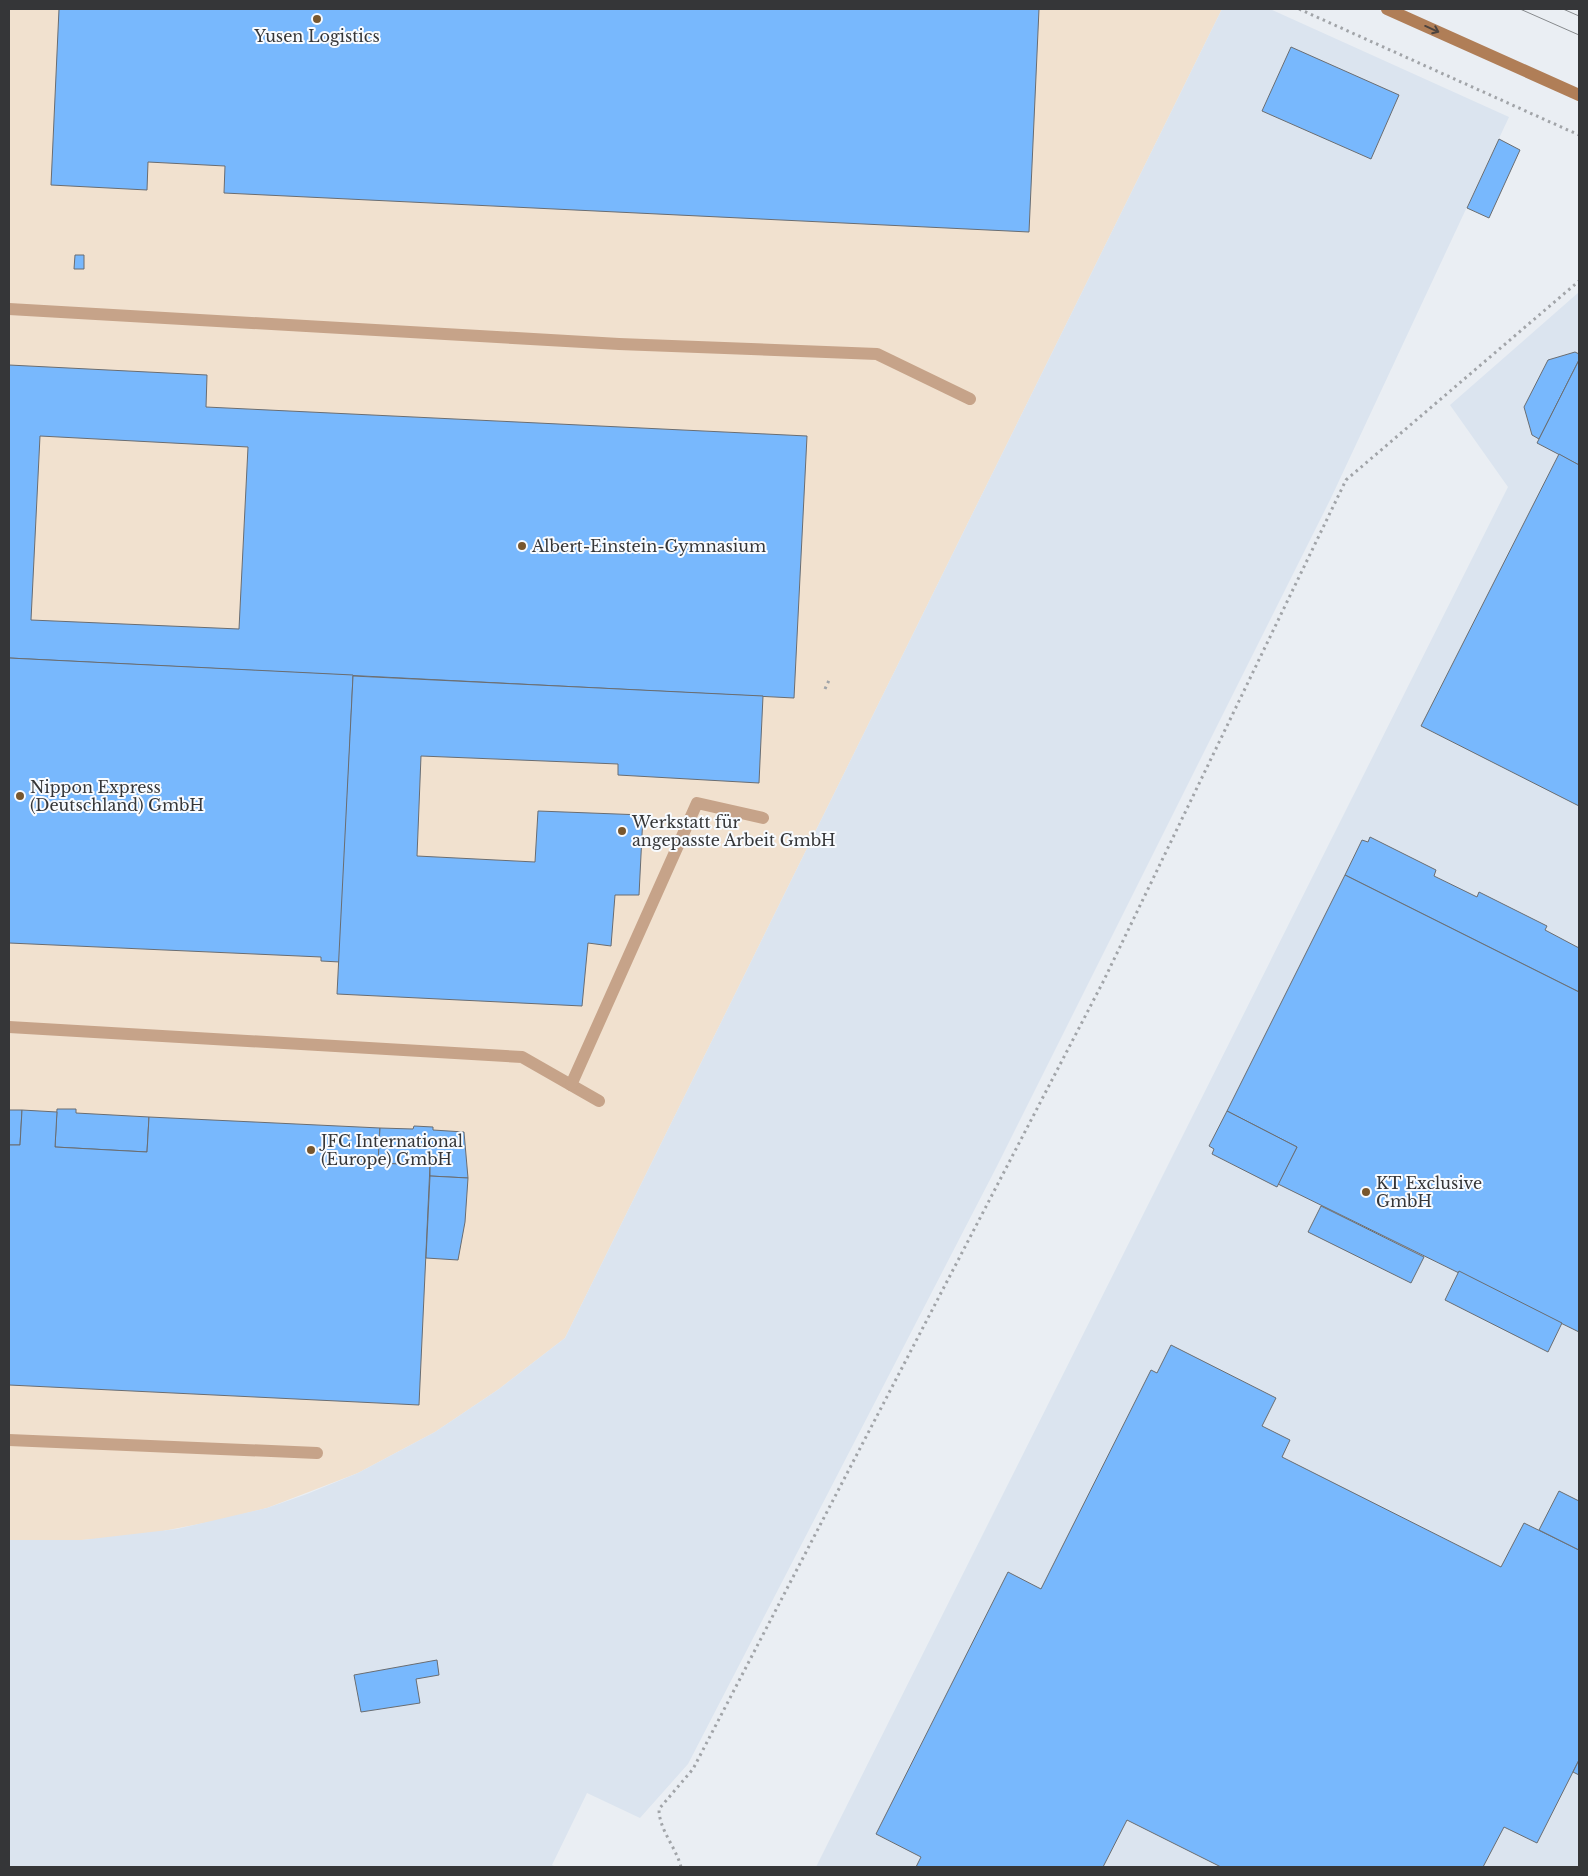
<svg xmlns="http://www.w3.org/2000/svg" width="1588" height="1876" font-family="'Libre Baskerville',serif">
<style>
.commercial{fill:#f1e1cf}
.built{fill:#dbe4ef}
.building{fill:#78b8fd;stroke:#6a6d71;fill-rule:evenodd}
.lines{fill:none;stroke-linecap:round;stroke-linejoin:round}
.path{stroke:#a1a4a8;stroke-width:3;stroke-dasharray:2.5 4;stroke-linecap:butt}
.lane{stroke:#c6a389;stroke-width:12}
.secondary{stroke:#b07e57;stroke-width:12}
.tram{stroke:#878a8d;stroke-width:1}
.oneway{stroke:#4e443e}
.poi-dot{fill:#78572e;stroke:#f8fbff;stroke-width:2}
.labels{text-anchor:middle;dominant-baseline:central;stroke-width:4;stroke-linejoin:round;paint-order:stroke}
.poi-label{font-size:16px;fill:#353638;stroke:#f8fbff;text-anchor:start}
</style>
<rect width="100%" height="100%" fill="#eaeef3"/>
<path class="commercial" d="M9,9h1213l-657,1329 -66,51 -64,43 -77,41 -91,35 -47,12 -83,16 -55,4h-73z"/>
<g class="built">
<path d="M1222,9h48l239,108 -178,381 -335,670 -308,596 -48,54 -53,-25 -35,72 4,2h-547v-327h73l95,-11 90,-21 40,-14 51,-21 77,-41 64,-43 66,-51z"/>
<path d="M1579,292v1575h-763l692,-1380 -58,-82z"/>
</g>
<g class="building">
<path d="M59,9h980l-10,223 -805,-39 1,-27 -77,-4 -1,28 -96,-5z"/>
<path d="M1291,47l108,48 -28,64 -109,-48z"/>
<path d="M1499,139l21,11 -31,68 -22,-10z"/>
<path d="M75,255h9v14h-10z"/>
<path d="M1575,352l4,2v6l-40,79 -7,-4 -8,-28 24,-47z"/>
<path d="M1579,360v105l-42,-22z"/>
<path d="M9,365l198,10 -1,32 601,29 -13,262 -785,-40zM40,436l208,11 -9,182 -208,-9z"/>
<path d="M1559,454l20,11v341l-158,-80z"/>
<path d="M9,658l344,17 -13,287 -19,-1v-4l-312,-14z"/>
<path d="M353,676l410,20 -4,87 -141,-8v-11l-197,-8 -4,100 118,6 3,-51 105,4 -4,80h-24l-4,51 -23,-3 -6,63 -245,-12z"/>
<path d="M1370,837l66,33 -2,6 43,21 2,-5 68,34 -2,4 34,18v44l-234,-117 17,-35 6,2z"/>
<path d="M1345,875l234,117v340l-301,-148 19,-37 -70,-36z"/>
<path d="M57,1109h19v4l73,4 -2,35 -92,-5z"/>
<path d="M9,1110h13l-2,35h-11z"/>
<path d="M22,1110l35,2 -2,35 92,5 2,-35 231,11 -2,35 52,2 -11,240 -410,-20v-240h11z"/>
<path d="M1227,1111l70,36 -20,40 -65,-33 2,-5 -5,-3z"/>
<path d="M414,1126l19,1v3l31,2 4,46 -38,-2v-11l-52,-2 2,-35 33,1z"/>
<path d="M430,1176l38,2 -3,44 -7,38 -32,-2z"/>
<path d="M1321,1206l103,51 -13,26 -103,-51z"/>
<path d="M1459,1271l103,52 -14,29 -103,-52z"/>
<path d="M1171,1345l105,53 -14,28 28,14 -8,17 219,110 23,-44 55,27v210l-42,83 -33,-16 -21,40h-262l-94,-47 -24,47h-187l5,-10 -45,-23 132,-262 33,17 110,-219 6,3z"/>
<path d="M1559,1491l20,10v49l-40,-20z"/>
<path d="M437,1660l2,15 -23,4 4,24 -59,9 -7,-37z"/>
<path d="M1579,1760v15l-6,-3z"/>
</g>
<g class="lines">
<g class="path">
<path d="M1299,9l280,126"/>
<path d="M825,689l5,-11"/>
<path d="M681,1867c-5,-20 -22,-37 -22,-58l34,-40 410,-787 243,-502 233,-199"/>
</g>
<g class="lane">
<path d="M9,309l610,35 258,10 93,45"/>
<path d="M9,1027l513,30 77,44"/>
<path d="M571,1085l126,-282 66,15"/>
<path d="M9,1440l308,13"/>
</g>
<path class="secondary" d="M1387,9l192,86"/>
<g class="tram">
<path d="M1520,9l59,26"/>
<path d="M1563,9l16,7"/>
</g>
</g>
<defs><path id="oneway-shaft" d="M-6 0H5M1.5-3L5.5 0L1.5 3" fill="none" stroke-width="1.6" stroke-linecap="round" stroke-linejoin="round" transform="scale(1.25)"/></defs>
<use class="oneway" href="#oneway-shaft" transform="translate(1432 29) rotate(24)"/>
<g class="poi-dot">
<circle cx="317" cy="19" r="5"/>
<circle cx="522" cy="546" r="5"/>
<circle cx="20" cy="796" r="5"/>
<circle cx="622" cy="831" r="5"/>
<circle cx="311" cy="1150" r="5"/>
<circle cx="1366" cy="1192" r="5"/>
</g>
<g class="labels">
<g class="poi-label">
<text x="317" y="36" text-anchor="middle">Yusen Logistics</text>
<text x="532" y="546">Albert-Einstein-Gymnasium</text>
<text x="30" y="787">Nippon Express<tspan x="30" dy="18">(Deutschland) GmbH</tspan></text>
<text x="632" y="822">Werkstatt für<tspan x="632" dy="18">angepasste Arbeit GmbH</tspan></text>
<text x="321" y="1141">JFC International<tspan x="321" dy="18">(Europe) GmbH</tspan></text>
<text x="1376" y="1183">KT Exclusive<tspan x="1376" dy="18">GmbH</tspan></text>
</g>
</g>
<rect width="1588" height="1876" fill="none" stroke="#353638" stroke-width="20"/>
</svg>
